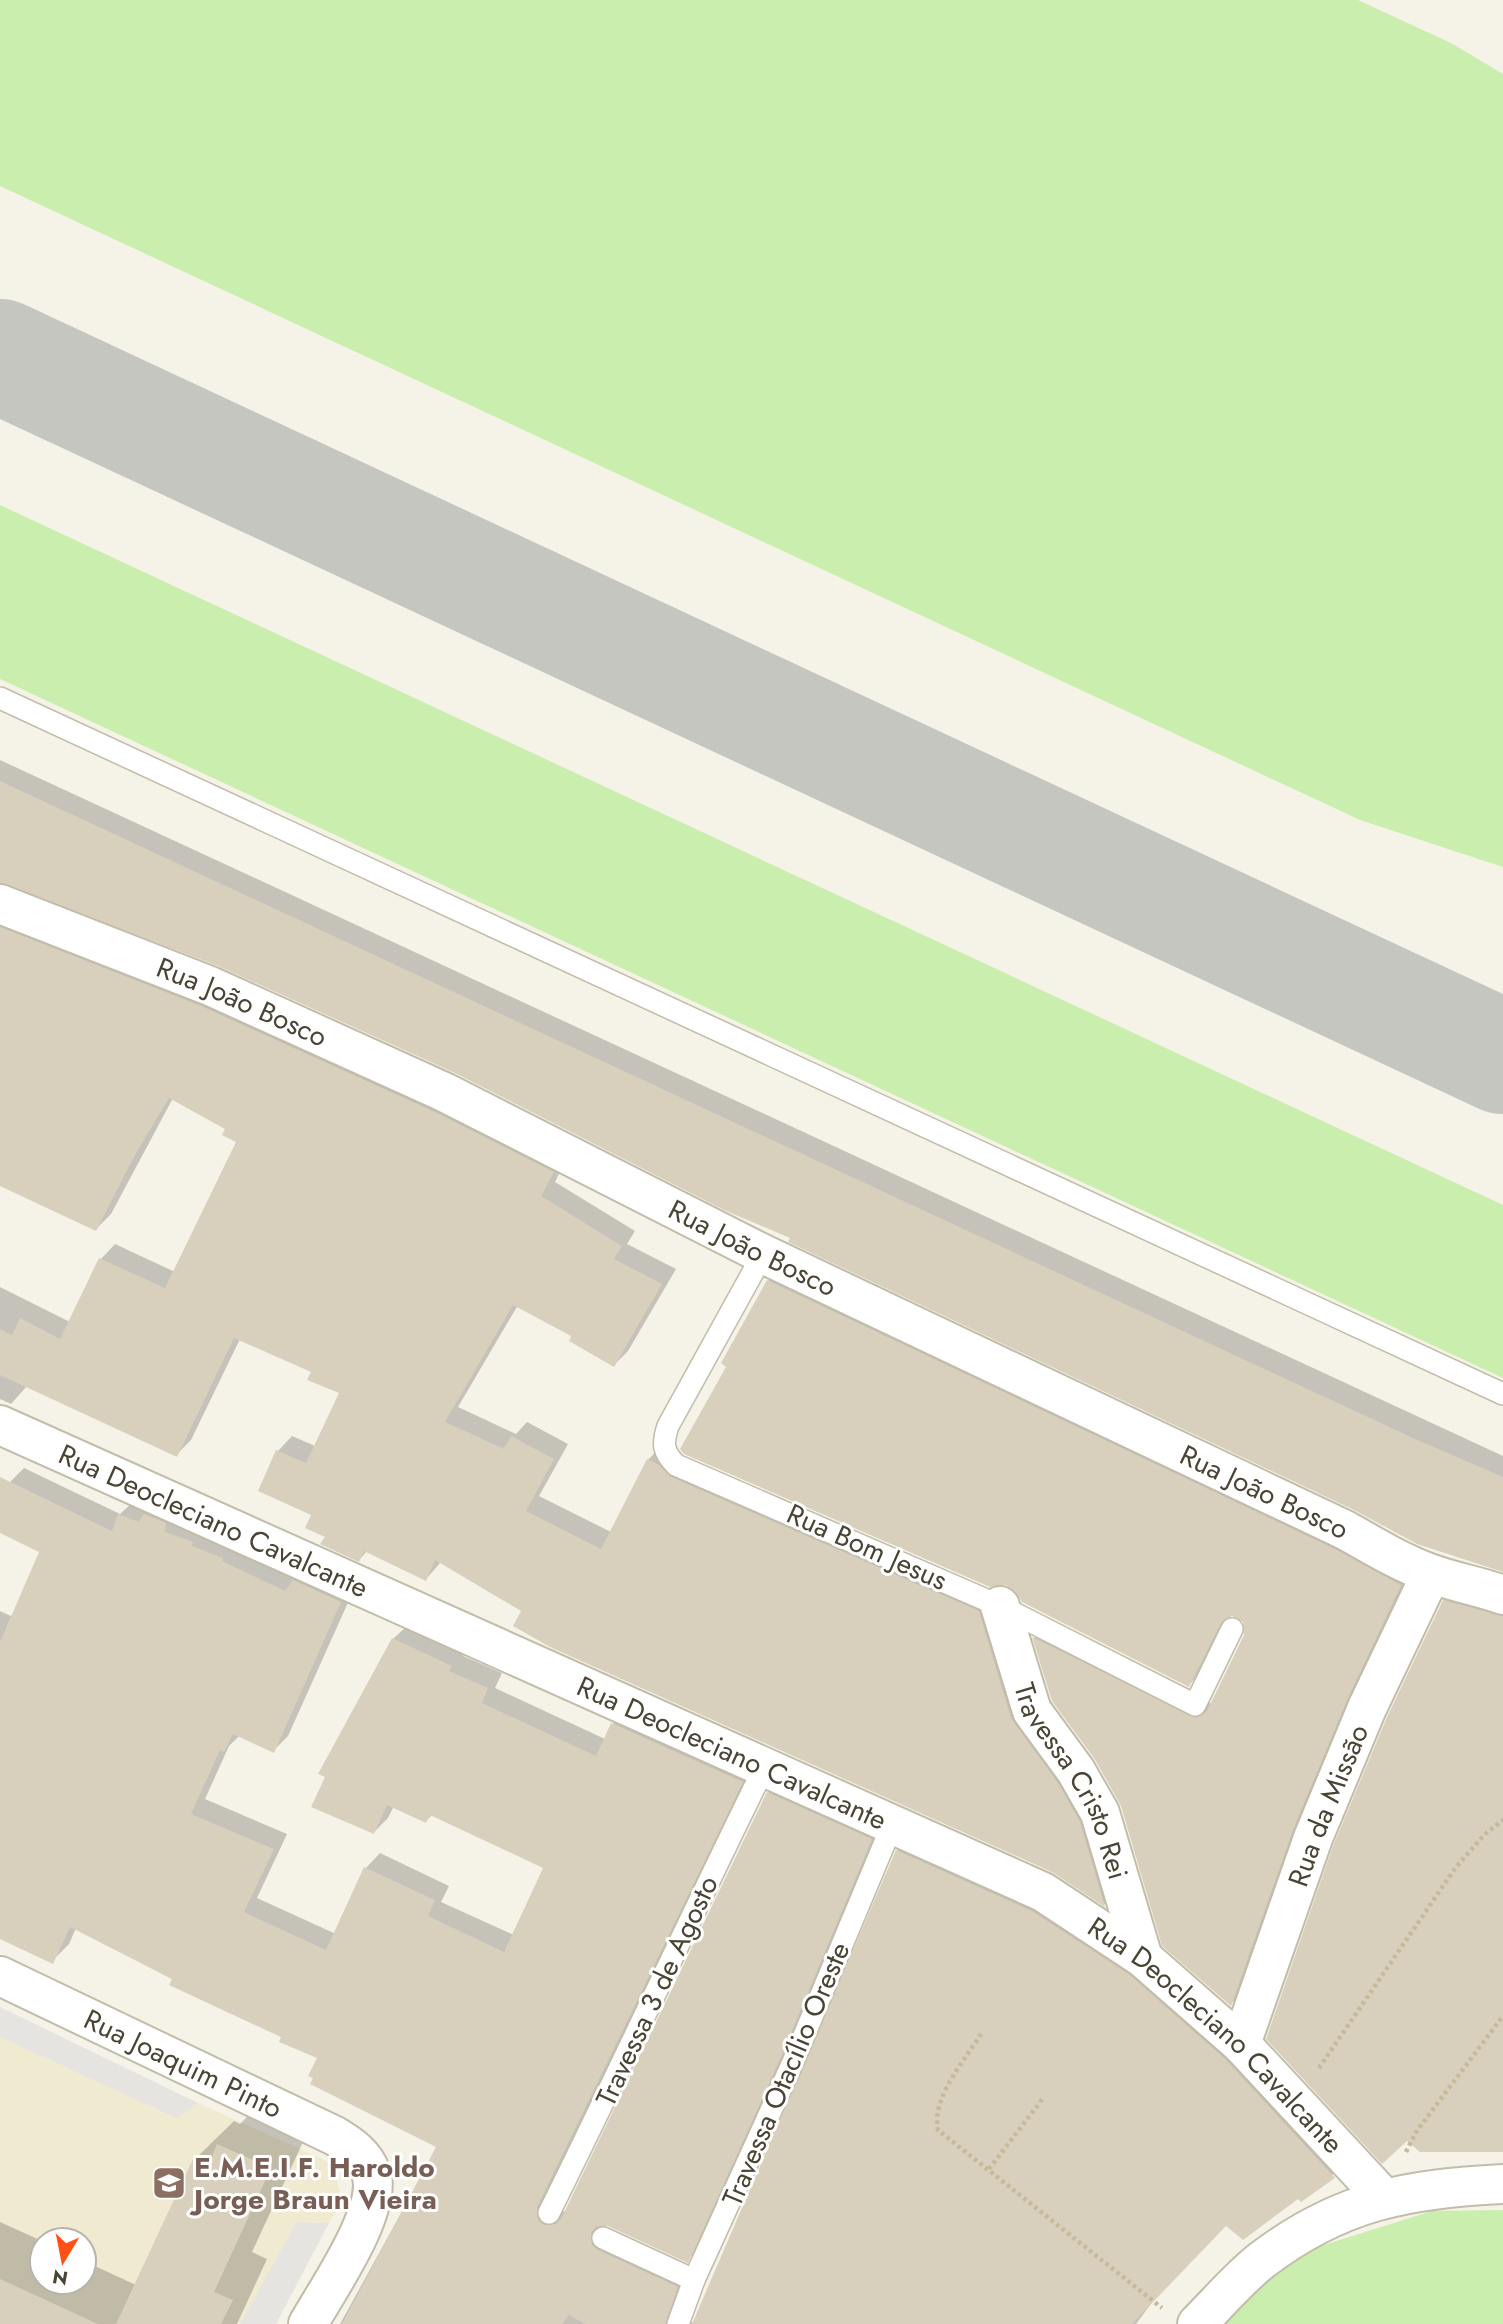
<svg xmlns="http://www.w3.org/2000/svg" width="1503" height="2324" font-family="Jost,sans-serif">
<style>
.education{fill:#f0ead0;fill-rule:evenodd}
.green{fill:#caeead}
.parking{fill:#e6e4e0}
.shadow{fill:#0003}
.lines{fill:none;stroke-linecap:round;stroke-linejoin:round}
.taxiway{stroke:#c6c6c0;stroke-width:114}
.building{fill:#d8d0bc}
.lane-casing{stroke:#c2bca9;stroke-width:24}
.street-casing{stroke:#c2bca9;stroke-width:42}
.path{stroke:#c5ba99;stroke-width:4.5;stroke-dasharray:3.5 3.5;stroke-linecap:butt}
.lane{stroke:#fff;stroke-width:21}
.street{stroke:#fff;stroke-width:38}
.labels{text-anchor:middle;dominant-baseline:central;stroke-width:6;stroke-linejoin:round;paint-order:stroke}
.street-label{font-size:28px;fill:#4a4435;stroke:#fff}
.education-label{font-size:28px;font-weight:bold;fill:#785e54;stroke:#fff;text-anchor:start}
</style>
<rect width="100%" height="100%" fill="#f5f3e8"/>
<path class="education" d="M0,2037l176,80 22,-14 135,61 9,37 -13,22 -33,-1 -56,102h-240zM42,2240h42v42h-42z"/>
<g class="green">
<path d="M0,0h1358l95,44 50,30v793l-143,-47 -1360,-634z"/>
<path d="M0,505l1503,700v173l-1503,-699z"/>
<path d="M1503,2210v114h-292l84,-70 137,-43z"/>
</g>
<g class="parking">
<path d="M0,2007l198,96 -22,15 -176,-81z"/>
<path d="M296,2222l33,1 -53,101h-36z"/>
</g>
<g class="shadow">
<path d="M0,760l1503,696v114l-148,-61 -901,-439 -235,-106 -219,-83z"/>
<path d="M0,905l567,252 -12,25 80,49 -8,13 49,25 -48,82 -14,14 -40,-30 -56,-30 -60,102 58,27 11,-12 41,22 -29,52 72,36 37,-72 14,-15 23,18 308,134 126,294 -14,13 -52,-34 -530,-260 -82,-48 -15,17 -58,-29 -9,10 -31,-24 -14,-22 -53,-24 17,-39 14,-15 23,10 26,-54 -28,-21 -73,-32 -49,101 -15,15 -149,-69 -16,18 -11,-5v-112l70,35 31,-63 14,-15 60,28 63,-131 -10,-13 -55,-30 -62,116 -15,15 -96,-45z"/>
<path d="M783,1266l632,304 -170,419 -14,15 -136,-247 -42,-57 -19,-62 14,-14 164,80 34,-69 -2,-15 -13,-6 -28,56 -14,15 -172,-96 -288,-223 39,-85z"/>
<path d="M24,1468l96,46 14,-13 221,86 -67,149 -15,15 -33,-16 -11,11 -24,53 82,35 -30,64 79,36 30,-66 14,-15 69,33 -8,16 75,34 30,-69 -113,-53 -7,7 -32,-15 -6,12 -14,14 19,-193 15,-14 57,26 -2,5 39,17 -7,15 110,51 8,-15 14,-15 129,58 -204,439 14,6 202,-419 15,-14 102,46 -183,421 -15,14 -82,-36 1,6 85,42 -3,50 6,1 203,-472 15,-14 135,60 301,265 -47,38 -3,-3 -72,27 -69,72 -21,28h-796l98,-178 -119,-89 -243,-129 -7,16 -15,15 -54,-23v-325l13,6 28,-66 -41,-20v-28l10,-21z"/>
<path d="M1459,1587l44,11v553l-59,-550z"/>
<path d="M258,2106l51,23 -57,123 15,7 -30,65h-237v-102l42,19v41h42v-21l52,24 58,-125 40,-39 6,3z"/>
</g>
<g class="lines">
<path class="taxiway" d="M0,356l1503,701"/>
</g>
<g class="building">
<path d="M0,781l1413,657 90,39v95l-86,-28 -63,-34 -566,-268 2,-4 -66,-28 -271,-138 -235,-106 -218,-83z"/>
<path d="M0,927l201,79 234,106 119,60 -13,24 81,50 -8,13 48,25 -48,83 -45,-26 2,-5 -58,-31 -68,117 59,27 7,-13 43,23 -28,52 75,38 46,-90 12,6 12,12 308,134 32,107 47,65 22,39 25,85 -53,-35 -502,-225 -37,-21 8,-15 -86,-51 -9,21 -62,-30 -5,11 -39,-18 5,-7 -20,-9 6,-13 -53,-24 18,-41 30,13 33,-70 -32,-13 4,-8 -77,-34 -57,119 -177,-82v-46l12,6 8,-17 40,21 39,-81 66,30 71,-146 -14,-7 3,-6 -56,-31 -33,55 -40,78 -96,-45z"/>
<path d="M767,1280l568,269 66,36 -54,115 -54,130 -62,176 -69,-60 -41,-140 -27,-48 -42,-57 -20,-64 164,81 11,-7 37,-76 -1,-13 -11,-6 -11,7 -32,64 -167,-85 -7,-11 -9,-6 -16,2 -306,-133 -4,-5 46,-82 -5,-4z"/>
<path d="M0,1477l112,54 6,-17 21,8 5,-8 22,9 -1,9 28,10 -1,4 31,12 -1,3 63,30 8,-11 48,22 -67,151 -41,-19 -9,18 -4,-2 -29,64 83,35 -30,63 82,38 38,-83 71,33 -7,16 76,36 39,-84 -113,-53 -4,8 -39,-18 -13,29 -63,-27 14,-30 -7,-3 74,-136 60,28 -3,5 39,17 -6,15 114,53 15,-33 132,59 -206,425 1,13 6,5 12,-1 5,-5 206,-427 105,47 -91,218 -93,206 -80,-37 -12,1 -5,6 1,12 6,5 80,37 -13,37h-80l-16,-9 -7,9h-220l94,-177 -126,-63 3,-6 -5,-2 9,-18 -38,-16 2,-5 -112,-52 3,-6 -102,-52 -17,37 -53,-25v-297l39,-90 -39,-19z"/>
<path d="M1443,1600l60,16v536h-83l-13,-11 -25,23 -116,-125 67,-193 54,-129z"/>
<path d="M896,1850l136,61 98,64 96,85 109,118 -34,24 -3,-3 -55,41 -17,-14 -94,98h-440z"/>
<path d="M217,2144l54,24 -57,124 19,8 -12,24h-105l77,-165 15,7z"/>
<path d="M0,2279l98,45h-98z"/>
</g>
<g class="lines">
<defs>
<g id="lane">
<path d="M0,698l1503,696"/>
<path d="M763,1254l-95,172c-6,18 -5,26 8,39l324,141 195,99 37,-76"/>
<path d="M549,2213c73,-147 142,-297 215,-445"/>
<path d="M603,2238l91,42"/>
<path d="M678,2324l16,-44 99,-218 100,-239"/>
</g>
<g id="street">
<path id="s1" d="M0,904l210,82 234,106 319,162 582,276c28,16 55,32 84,43 24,9 50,13 74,22"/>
<path id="s2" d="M0,1425l1043,467 100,66 98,86 142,153"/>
<path id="s3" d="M1000,1606l32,105 44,60 24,42 43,145"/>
<path id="s4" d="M0,1976l335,160c15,9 30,19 36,37 13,36 -45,119 -63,151"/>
<path id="s5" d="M1241,2044l72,-206 54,-130 64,-134"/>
<path d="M1197,2324c21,-21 42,-46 65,-64 79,-60 145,-71 241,-76"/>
</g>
</defs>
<use href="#lane" class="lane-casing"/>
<use href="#street" class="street-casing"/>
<g class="path">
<path d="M981,2034c-16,26 -50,64 -43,96l224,178"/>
<path d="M1319,2068l137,-201 29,-33 18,-14"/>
<path d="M1406,2152l10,-20 87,-116"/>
<path d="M989,2169l55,-72"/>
</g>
<use href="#lane" class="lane"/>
<use href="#street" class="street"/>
</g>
<defs>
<symbol id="school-square" viewBox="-11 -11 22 22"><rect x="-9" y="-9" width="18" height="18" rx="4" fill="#8d6e63" stroke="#fff"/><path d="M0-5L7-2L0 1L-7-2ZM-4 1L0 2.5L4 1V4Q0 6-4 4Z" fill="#fff"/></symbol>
</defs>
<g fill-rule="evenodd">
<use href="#school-square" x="150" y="2164" width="38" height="38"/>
</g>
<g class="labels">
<g class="street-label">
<text stroke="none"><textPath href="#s1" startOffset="261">Rua João Bosco</textPath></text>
<text stroke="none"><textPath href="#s1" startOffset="828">Rua João Bosco</textPath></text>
<text stroke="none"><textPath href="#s1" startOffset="1395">Rua João Bosco</textPath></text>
<text stroke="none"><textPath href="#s2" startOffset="234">Rua Deocleciano Cavalcante</textPath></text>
<text transform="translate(867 1547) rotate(24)">Rua Bom Jesus</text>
<text stroke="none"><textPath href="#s2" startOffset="802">Rua Deocleciano Cavalcante</textPath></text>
<text stroke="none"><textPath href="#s3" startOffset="191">Travessa Cristo Rei</textPath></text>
<text stroke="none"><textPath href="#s5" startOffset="254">Rua da Missão</textPath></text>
<text transform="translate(657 1991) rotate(-65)">Travessa 3 de Agosto</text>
<text stroke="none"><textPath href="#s2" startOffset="1368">Rua Deocleciano Cavalcante</textPath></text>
<text stroke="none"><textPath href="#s4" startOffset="203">Rua Joaquim Pinto</textPath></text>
<text transform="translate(786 2074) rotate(-67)">Travessa Otacílio Oreste</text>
</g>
<g class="education-label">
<text x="194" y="2167">E.M.E.I.F. Haroldo<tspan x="194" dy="32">Jorge Braun Vieira</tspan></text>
</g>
</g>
<g transform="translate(63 2261) rotate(190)"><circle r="33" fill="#ffffff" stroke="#b7b4ae" stroke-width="2"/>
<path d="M0-5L12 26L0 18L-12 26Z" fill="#ff5015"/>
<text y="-10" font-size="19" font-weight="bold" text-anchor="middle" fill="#4a4435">N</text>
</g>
</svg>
